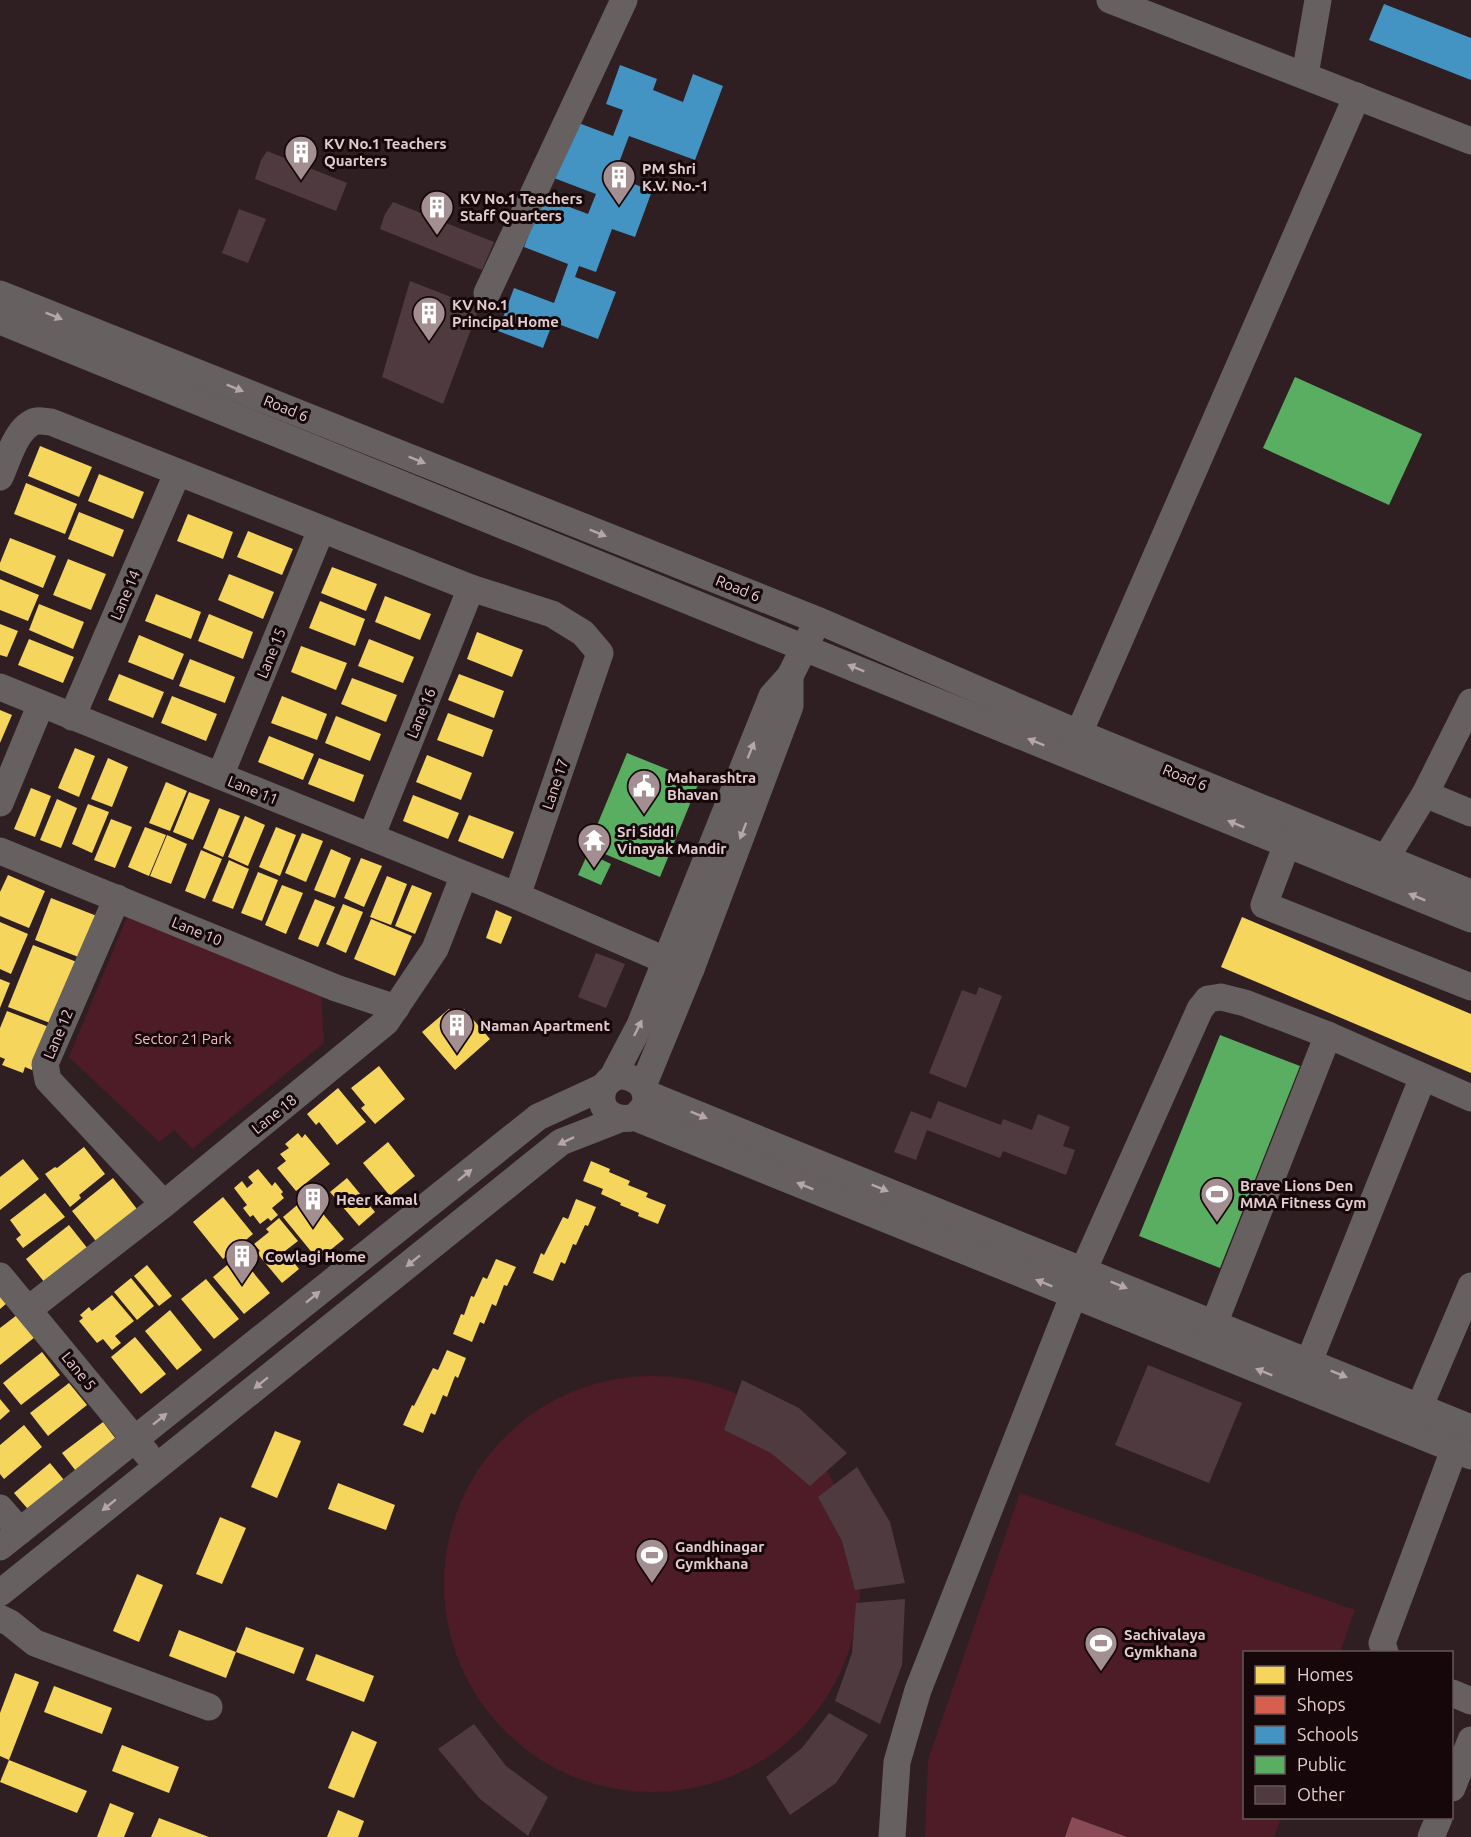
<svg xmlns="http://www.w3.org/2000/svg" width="1471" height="1837" font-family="Ubuntu,sans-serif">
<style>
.green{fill:#4d1c26}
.water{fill:#894b55}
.homes{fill:#f6d55c}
.shops{fill:#d6604d}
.schools{fill:#4393c3}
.public{fill:#5aae61}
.building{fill:#4f3b3f}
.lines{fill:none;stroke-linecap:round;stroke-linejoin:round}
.minor{stroke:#666060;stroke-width:27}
.oneway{fill:#b6a6a8}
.labels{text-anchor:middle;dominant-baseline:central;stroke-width:6;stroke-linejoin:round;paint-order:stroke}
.poi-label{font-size:15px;font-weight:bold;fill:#e1cbce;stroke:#16080a;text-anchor:start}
.street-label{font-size:15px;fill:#e1cbce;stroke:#16080a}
.park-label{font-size:15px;fill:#f8bbc2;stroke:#16080a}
</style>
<rect width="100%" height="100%" fill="#301f22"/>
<g class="green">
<path d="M127,917l194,78 3,48 -132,106 -18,-19 -15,12 -90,-85z"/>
<circle cx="652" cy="1584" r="208"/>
<path d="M1020,1493l335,117 -15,42h-96v166h37l-7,19h-349l3,-77z"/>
</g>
<path class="water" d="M1072,1817l55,20h-62z"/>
<g class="homes">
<path d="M40,446l52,21 -13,30 -51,-21z"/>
<path d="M99,474l45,18 -11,27 -45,-18z"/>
<path d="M26,483l51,21 -12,30 -51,-20z"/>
<path d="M79,512l45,18 -11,27 -45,-18z"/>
<path d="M188,514l45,18 -10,27 -46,-18z"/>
<path d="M248,531l45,18 -11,26 -45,-18z"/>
<path d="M10,538l46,18 -13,32 -43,-18v-7z"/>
<path d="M68,559l38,15 -15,36 -38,-15z"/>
<path d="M332,567l45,17 -11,27 -45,-18z"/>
<path d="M229,574l45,18 -11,27 -45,-19z"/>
<path d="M0,579l39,16 -11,26 -28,-11z"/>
<path d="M156,594l45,18 -10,27 -46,-18z"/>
<path d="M385,596l46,18 -11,26 -45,-18z"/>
<path d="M320,601l45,18 -10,27 -46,-18z"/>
<path d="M39,604l45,18 -11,27 -44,-19z"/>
<path d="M209,614l44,18 -10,27 -45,-18z"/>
<path d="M0,624l18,7 -11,26 -7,-2z"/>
<path d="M477,632l46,18 -11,27 -45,-18z"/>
<path d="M139,635l45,19 -11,26 -45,-18z"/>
<path d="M29,639l45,18 -11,26 -45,-18z"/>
<path d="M369,639l45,18 -11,26 -45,-17z"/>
<path d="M301,646l46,17 -11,27 -45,-18z"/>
<path d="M190,659l45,18 -10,26 -46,-17z"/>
<path d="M119,674l45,18 -11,26 -45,-18z"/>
<path d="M459,674l45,17 -10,27 -46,-18z"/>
<path d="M352,678l45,17 -11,27 -45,-18z"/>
<path d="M172,696l45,18 -11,27 -45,-18z"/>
<path d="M282,696l45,18 -10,26 -46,-17z"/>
<path d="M0,710l12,5 -12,28z"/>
<path d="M448,713l45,17 -10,27 -46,-17z"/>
<path d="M336,716l45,18 -11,27 -45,-18z"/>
<path d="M269,736l45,18 -11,26 -45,-18z"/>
<path d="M75,748l20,8 -16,41 -21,-9z"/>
<path d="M427,755l45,18 -11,27 -45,-18z"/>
<path d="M108,758l20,9 -16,40 -21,-8z"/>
<path d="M319,758l45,17 -10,27 -46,-18z"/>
<path d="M166,782l21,9 -17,40 -21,-8z"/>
<path d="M31,788l20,8 -16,41 -21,-8z"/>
<path d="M189,792l21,8 -17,40 -20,-8z"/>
<path d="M413,795l46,18 -11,26 -45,-18z"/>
<path d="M57,799l20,9 -16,40 -21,-8z"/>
<path d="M88,804l21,8 -17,41 -20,-9z"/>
<path d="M219,808l21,8 -17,41 -20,-9z"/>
<path d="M469,815l45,17 -11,27 -45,-18z"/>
<path d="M245,816l20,9 -17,41 -20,-9z"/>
<path d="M111,819l21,8 -17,41 -21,-8z"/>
<path d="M145,827l21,8 -17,41 -21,-9z"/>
<path d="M276,827l20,8 -16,41 -21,-9z"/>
<path d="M302,833l21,8 -17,41 -21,-9z"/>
<path d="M167,835l20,9 -16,40 -21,-8z"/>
<path d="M331,849l20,9 -16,40 -21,-8z"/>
<path d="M201,850l21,9 -17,40 -20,-8z"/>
<path d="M361,858l21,8 -18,41 -20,-9z"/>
<path d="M229,860l20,9 -16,40 -21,-8z"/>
<path d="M258,872l20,8 -16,41 -21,-8z"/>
<path d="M8,875l37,16 -16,37 -29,-12v-24z"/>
<path d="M387,876l20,8 -16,41 -21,-8z"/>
<path d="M282,885l21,8 -17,41 -21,-9z"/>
<path d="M412,885l20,8 -17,41 -20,-8z"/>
<path d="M51,898l51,20 -16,42 -51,-20z"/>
<path d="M315,899l20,8 -17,40 -20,-8z"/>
<path d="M343,904l20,8 -17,41 -20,-9z"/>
<path d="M496,910l16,7 -11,27 -15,-6z"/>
<path d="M1242,917l229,97v59l-250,-106z"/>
<path d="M371,919l41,17 -17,40 -41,-17z"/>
<path d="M0,922l28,12 -17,40 -11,-5z"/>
<path d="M33,945l49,19 -24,62 -50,-19z"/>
<path d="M0,979l10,4 -10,25z"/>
<path d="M449,1009l7,7 8,-7 26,30 -35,31 -33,-38z"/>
<path d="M7,1011l42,16 -17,43 -7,-3 -2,6 -21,-8 3,-6 -5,-2v-29z"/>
<path d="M379,1066l26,33 -30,25 -14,-16 4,-3 -14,-17z"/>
<path d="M338,1088l28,34 -29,23 -18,-23 -3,3 -9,-11z"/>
<path d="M298,1133l4,5 3,-4 25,30 -34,27 -19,-23 9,-7 -6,-7 9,-6 -4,-4z"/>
<path d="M388,1142l27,34 -25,20 -27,-33z"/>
<path d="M84,1147l21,27 -26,21 2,3 -11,9 -25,-33 10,-7 2,1z"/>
<path d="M23,1159l16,20 -39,31v-33z"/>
<path d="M591,1161l19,8 -1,3 21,9 -2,4 20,8 -2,4 20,8 -8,19 -20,-8 1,-3 -19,-8 1,-2 -20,-9 2,-5 -20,-8z"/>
<path d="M258,1169l14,17 3,-4 8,10 -2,2 3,4 -12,10 6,7 -7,6 -3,-3 -8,6 -7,-9 -3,2 -7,-9 4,-3 -13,-17 8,-7 5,7 6,-5 -5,-6z"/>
<path d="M113,1178l27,35 -41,32 -27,-34z"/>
<path d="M347,1178l28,34 -16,14 -29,-34z"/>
<path d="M45,1193l20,24 -42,31 -7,-9 5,-4 -11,-15z"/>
<path d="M308,1196l36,43 -26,21 -35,-43z"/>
<path d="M223,1197l30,37 -30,25 -30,-37z"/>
<path d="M576,1199l20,8 -8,19 -3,-1 -9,20 -3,-1 -8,20 -4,-2 -8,19 -20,-8 8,-20 3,2 19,-38 5,2z"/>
<path d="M279,1218l19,23 -13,10 14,18 -17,14 -25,-30 3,-2 -6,-7 15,-12 -3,-3z"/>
<path d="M69,1225l19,24 -43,34 -19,-24z"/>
<path d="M239,1255l31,38 -26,21 -31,-37z"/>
<path d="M496,1259l20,8 -9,19 -3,-1 -8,21 -4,-2 -8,20 -4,-2 -8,20 -19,-8 8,-20 3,1 7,-19 3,1 9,-20 4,2z"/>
<path d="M147,1265l25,31 -13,10 -25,-30z"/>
<path d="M131,1278l23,28 -17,14 -23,-28z"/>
<path d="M206,1279l33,40 -25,20 -33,-40z"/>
<path d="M0,1294l7,9 -7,6z"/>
<path d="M112,1295l22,26 -19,15 6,7 -9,7 -9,-11 -6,4 -18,-22 4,-3 -3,-3 9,-8 3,4z"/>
<path d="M170,1310l32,40 -25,20 -32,-39z"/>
<path d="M17,1315l18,22 -35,28v-37z"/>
<path d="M135,1337l31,37 -25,20 -30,-37z"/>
<path d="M447,1350l19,8 -8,20 -3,-2 -8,21 -4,-2 -8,20 -4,-2 -8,20 -20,-8 9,-20 2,1 19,-38 5,2z"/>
<path d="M42,1352l18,23 -39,30 -18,-22z"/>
<path d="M69,1383l18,22 -39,31 -18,-23z"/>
<path d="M0,1399l10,12 -10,9z"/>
<path d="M103,1422l16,21 -40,32 -17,-22z"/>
<path d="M24,1425l18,22 -38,32 -4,-5v-29z"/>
<path d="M275,1431l26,10 -24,57 -26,-11z"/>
<path d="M50,1463l19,23 -36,29 -19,-22z"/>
<path d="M338,1483l57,22 -9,25 -58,-21z"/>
<path d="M220,1517l26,11 -24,56 -26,-10z"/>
<path d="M137,1574l26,11 -24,57 -26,-11z"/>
<path d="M246,1627l58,21 -10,26 -58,-22z"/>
<path d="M179,1630l57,22 -10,26 -57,-22z"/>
<path d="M316,1654l58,22 -10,26 -58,-22z"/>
<path d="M15,1673l24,9 -30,78 -9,-4v-43z"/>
<path d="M54,1686l58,22 -10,26 -58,-22z"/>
<path d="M352,1731l25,11 -23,56 -26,-10z"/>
<path d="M122,1745l57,22 -10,26 -57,-22z"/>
<path d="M9,1760l78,31 -10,22 -77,-31z"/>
<path d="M110,1803l24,10 -10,24h-27z"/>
<path d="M338,1810l26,11 -6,16h-31z"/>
<path d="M159,1818l50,19h-58z"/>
</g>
<path class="shops" d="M1220,1202l22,9 -9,20 -22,-9z"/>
<g class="schools">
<path d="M1384,4l87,34v42l-102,-40z"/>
<path d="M620,65l37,14 -4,11 30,12 10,-28 30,12 -28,74 -66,-24 -15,40 38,15 -17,46 -23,-8 -16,43 -17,-6 -4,11 41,15 -18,47 -45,-17 -10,26 -45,-17 16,-43 40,15 14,-39 -44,-17 19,-50 45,17 8,-20 -50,-19 22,-56 45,17 10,-26 -17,-6z"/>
</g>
<g class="public">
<path d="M1295,377l127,57 -33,71 -126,-57z"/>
<path d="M627,753l72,29 -39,95 -72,-30z"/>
<path d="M588,853l23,11 -10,21 -23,-10z"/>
<path d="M1220,1035l80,31 -80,202 -81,-32z"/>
</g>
<g class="building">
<path d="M267,151l80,32 -11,28 -81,-32 6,-19z"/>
<path d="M393,202l101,40 -12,28 -102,-41 5,-15z"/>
<path d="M239,209l27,10 -18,44 -26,-10z"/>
<path d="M410,281l69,27 -36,96 -61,-27z"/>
<path d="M596,953l29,11 -19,44 -28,-11z"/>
<path d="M979,987l23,9 -36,92 -37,-15 33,-83 14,5z"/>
<path d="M938,1101l63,24 2,-6 29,11 6,-16 32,13 -7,19 12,4 -9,25 -63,-24 -3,7 -73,-28 -11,30 -22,-8 17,-41 20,8z"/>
<path d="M1148,1365l94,38 -33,80 -94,-38z"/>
<path d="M742,1380l57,28 48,45 -37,33 -39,-33 -47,-23z"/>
<path d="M857,1467l33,55 15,61 -50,7 -13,-49 -24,-44z"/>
<path d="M905,1599l-3,66 -22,59 -45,-23 17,-48 4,-50z"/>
<path d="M829,1713l39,22 -32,48 -46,32 -24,-38 36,-29z"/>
<path d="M474,1724l32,42 42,31 -20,39 -48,-37 -42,-50z"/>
</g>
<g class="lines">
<g class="minor">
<path d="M1110,0l361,141"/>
<path d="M1305,75l13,-75"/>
<path d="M487,293l137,-293"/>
<path d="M0,294l817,326 261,113 393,160"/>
<path d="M0,321l1471,598"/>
<path d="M0,477c8,-17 16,-50 36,-56 5,-1 10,1 15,1l420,166 81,26 31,19 17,20 -83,243"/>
<path d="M0,687l517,209 150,65 24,8"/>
<path d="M72,717l105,-243"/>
<path d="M1072,749l285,-653"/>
<path d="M220,776l101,-246"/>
<path d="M1425,794l46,19"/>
<path d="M0,803l41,-99"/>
<path d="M371,837l100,-249"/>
<path d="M1287,844l-23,61 207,82"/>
<path d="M0,851l336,137 60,20"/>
<path d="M1386,858l39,-64 46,-92"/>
<path d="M117,898l-72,166 3,16 116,124"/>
<path d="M611,1080l29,-55 132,-329 18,-20 22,-44"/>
<path d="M643,1086l48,-117 99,-263v-30"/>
<path d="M645,1093l826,335"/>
<path d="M634,1117c39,-29 -27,-63 -32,-22 -2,18 16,27 32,22l837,339"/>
<path d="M0,1276l147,178"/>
<path d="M29,1309l135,-105 222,-182 49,-73 29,-74"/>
<path d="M1208,1339l120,-304"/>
<path d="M1302,1379l121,-302"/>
<path d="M1413,1422l58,-136"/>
<path d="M0,1508l20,23"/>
<path d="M0,1547l538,-430 67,-31"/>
<path d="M0,1593l561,-451 59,-23"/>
<path d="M0,1618l10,5 25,20 174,64"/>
<path d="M1385,1652l-3,-9 72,-193"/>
<path d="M1452,1693l19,8"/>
<path d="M1452,1788l19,-48"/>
<path d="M892,1837l5,-75 21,-72 165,-419 117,-262 8,-10 13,-2 24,6 83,32 143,63"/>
<path d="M1431,1837l8,-19"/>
</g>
</g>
<defs><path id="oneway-solid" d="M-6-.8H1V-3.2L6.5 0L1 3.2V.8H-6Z" transform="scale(1.5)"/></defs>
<g class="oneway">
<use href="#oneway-solid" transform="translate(54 316) rotate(22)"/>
<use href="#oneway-solid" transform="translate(235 388) rotate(22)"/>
<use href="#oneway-solid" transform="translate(417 460) rotate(22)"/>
<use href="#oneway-solid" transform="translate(598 533) rotate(22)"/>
<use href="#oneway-solid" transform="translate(856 668) rotate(-158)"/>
<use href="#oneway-solid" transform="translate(1036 742) rotate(-158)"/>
<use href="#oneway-solid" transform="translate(751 750) rotate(-68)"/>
<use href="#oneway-solid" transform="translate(1236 824) rotate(-158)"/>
<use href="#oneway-solid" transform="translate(743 831) rotate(111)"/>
<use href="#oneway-solid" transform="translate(1417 897) rotate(-158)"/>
<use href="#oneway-solid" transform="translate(638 1028) rotate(-64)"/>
<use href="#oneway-solid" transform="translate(699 1115) rotate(22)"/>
<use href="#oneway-solid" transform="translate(566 1141) rotate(154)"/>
<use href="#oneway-solid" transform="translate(465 1175) rotate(-39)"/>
<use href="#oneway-solid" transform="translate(805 1186) rotate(-158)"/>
<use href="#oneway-solid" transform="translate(880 1188) rotate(22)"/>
<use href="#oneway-solid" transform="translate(413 1261) rotate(141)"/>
<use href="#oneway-solid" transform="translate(1044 1283) rotate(-158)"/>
<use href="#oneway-solid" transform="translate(1119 1285) rotate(22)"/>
<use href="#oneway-solid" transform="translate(313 1297) rotate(-39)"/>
<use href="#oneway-solid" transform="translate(1264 1372) rotate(-158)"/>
<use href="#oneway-solid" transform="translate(1339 1374) rotate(22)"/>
<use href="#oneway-solid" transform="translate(261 1383) rotate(141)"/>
<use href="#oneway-solid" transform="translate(160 1419) rotate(-39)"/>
<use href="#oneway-solid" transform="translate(109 1505) rotate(141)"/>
</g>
<defs>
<symbol id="building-pin" viewBox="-11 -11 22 30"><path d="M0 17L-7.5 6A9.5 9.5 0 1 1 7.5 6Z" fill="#a38f92" stroke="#16080a"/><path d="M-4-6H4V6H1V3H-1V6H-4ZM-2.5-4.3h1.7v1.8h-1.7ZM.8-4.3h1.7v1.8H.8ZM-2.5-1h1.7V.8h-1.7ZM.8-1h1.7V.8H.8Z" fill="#fff"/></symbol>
<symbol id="civic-pin" viewBox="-11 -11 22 30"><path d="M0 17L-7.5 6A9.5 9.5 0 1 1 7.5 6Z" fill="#a38f92" stroke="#16080a"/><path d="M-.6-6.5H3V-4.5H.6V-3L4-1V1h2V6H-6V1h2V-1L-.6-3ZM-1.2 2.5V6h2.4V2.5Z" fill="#fff"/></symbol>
<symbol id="temple-pin" viewBox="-11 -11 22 30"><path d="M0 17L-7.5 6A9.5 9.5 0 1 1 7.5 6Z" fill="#a38f92" stroke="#16080a"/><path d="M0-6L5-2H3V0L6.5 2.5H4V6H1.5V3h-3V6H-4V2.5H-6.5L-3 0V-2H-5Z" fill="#fff"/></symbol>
<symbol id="stadium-pin" viewBox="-11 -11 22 30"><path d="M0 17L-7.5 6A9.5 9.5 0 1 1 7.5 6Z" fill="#a38f92" stroke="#16080a"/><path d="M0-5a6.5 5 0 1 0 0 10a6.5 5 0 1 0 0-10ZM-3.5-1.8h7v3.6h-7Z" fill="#fff"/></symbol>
</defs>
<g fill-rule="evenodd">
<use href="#building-pin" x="282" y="133" width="38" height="52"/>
<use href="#building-pin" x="600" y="158" width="38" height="52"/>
<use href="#building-pin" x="418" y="188" width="38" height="52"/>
<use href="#building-pin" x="410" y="294" width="38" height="52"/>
<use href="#civic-pin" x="625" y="767" width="38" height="52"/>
<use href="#temple-pin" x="575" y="821" width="38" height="52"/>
<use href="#building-pin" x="438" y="1006" width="38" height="52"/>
<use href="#stadium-pin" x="1198" y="1175" width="38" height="52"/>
<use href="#building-pin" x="294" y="1180" width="38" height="52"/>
<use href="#building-pin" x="223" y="1237" width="38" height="52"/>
<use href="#stadium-pin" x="633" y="1536" width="38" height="52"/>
<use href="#stadium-pin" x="1082" y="1624" width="38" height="52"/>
</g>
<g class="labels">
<g class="poi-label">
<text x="324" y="143">KV No.1 Teachers<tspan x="324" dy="17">Quarters</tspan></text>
<text x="642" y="168">PM Shri<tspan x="642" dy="17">K.V. No.-1</tspan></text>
<text x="460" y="198">KV No.1 Teachers<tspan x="460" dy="17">Staff Quarters</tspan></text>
<text x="452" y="304">KV No.1<tspan x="452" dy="17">Principal Home</tspan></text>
<text x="667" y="777">Maharashtra<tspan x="667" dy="17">Bhavan</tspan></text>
<text x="617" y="831">Sri Siddi<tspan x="617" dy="17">Vinayak Mandir</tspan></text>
<text x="480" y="1025">Naman Apartment</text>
<text x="1240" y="1185">Brave Lions Den<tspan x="1240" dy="17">MMA Fitness Gym</tspan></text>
<text x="336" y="1199">Heer Kamal</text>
<text x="265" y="1256">Cowlagi Home</text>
<text x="675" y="1546">Gandhinagar<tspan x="675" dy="17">Gymkhana</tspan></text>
<text x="1124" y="1634">Sachivalaya<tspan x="1124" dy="17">Gymkhana</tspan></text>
</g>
<g class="street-label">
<text transform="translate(286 408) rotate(22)">Road 6</text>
<text transform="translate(738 588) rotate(22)">Road 6</text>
<text transform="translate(125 595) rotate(-67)">Lane 14</text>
<text transform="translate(271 653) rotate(-68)">Lane 15</text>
<text transform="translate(421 713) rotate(-68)">Lane 16</text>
<text transform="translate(1185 777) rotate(22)">Road 6</text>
<text transform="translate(555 784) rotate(-71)">Lane 17</text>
<text transform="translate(253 790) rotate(22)">Lane 11</text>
<text transform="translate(197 931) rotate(22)">Lane 10</text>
<text transform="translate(58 1034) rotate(-67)">Lane 12</text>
<text transform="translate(274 1114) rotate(-39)">Lane 18</text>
<text transform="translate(79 1371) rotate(51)">Lane 5</text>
</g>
<g class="park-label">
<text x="183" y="1038">Sector 21 Park</text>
</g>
</g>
<rect x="1243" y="1651" width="210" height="168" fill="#16080a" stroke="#675658" stroke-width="1.5"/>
<rect x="1255" y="1666" width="30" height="18" fill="#f6d55c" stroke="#675658" stroke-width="1.5"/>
<text x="1297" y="1681" font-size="18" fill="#e1cbce">Homes</text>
<rect x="1255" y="1696" width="30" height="18" fill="#d6604d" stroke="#675658" stroke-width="1.5"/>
<text x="1297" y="1711" font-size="18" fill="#e1cbce">Shops</text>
<rect x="1255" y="1726" width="30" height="18" fill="#4393c3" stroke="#675658" stroke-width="1.5"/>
<text x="1297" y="1741" font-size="18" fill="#e1cbce">Schools</text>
<rect x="1255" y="1756" width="30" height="18" fill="#5aae61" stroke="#675658" stroke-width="1.5"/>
<text x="1297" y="1771" font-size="18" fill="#e1cbce">Public</text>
<rect x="1255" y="1786" width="30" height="18" fill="#4f3b3f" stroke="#675658" stroke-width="1.5"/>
<text x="1297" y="1801" font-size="18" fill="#e1cbce">Other</text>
</svg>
